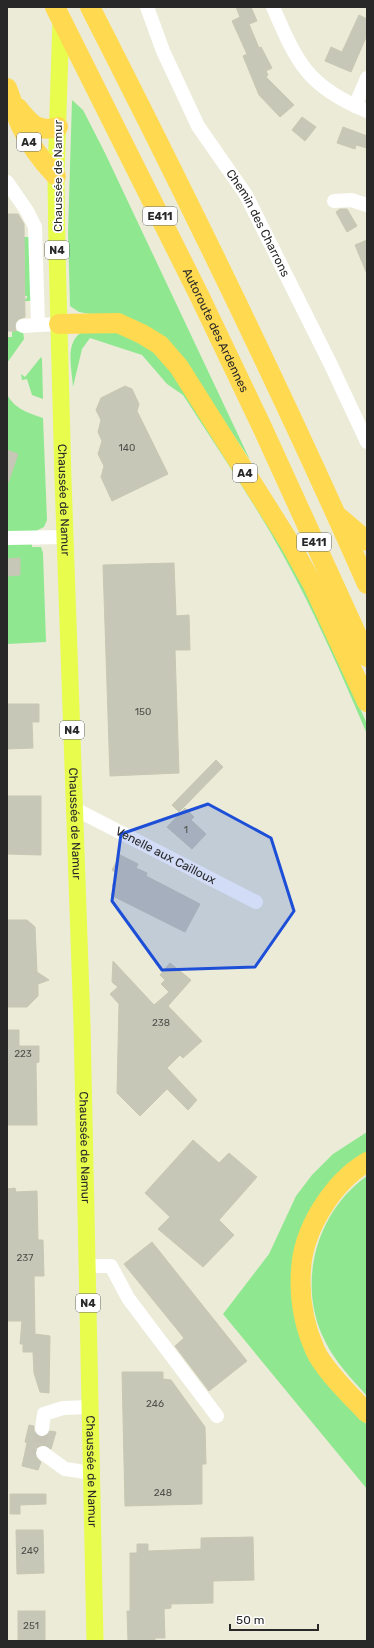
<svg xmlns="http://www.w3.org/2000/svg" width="374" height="1648" font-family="Rubik,sans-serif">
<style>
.green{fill:#8fe890}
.building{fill:#c7c7b8;stroke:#c7c7b2}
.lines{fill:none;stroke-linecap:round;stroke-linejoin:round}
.minor-tunnel{stroke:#c5c4b5;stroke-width:14;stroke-dasharray:14 7;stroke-linecap:butt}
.minor{stroke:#fff;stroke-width:14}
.major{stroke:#e7fc4d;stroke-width:17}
.highway{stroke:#ffd950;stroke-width:20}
.marked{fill:#1d4ed8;fill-opacity:0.2;stroke:#1d4ed8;stroke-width:3;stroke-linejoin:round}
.labels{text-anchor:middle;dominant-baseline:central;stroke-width:3.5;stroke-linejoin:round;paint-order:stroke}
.number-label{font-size:10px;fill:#50504c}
.shield{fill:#fff;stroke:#686868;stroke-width:1}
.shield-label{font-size:11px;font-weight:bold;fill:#282828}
.street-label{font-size:12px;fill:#282828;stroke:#fff}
</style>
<rect width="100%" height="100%" fill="#ecebd8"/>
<g class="green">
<path d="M72,100l11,10 22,43 145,307 -56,-85 -104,-61 -11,-2 -9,-6 -2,-73z"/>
<path d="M24,237h6l1,64h-6v-2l2,-1v-2h-2z"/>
<path d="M105,327l53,22 105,161 59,112 45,102v10c-26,-61 -52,-121 -84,-179 -30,-55 -66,-107 -100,-160l-16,-11 -25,-29 -52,-17 -8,11 -9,38c-1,-19 -10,-48 13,-57 6,-2 13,-2 19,-3z"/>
<path d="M12,331h11l1,8 -17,24v-26h5z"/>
<path d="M41,357l1,2 1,40 -11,-4 -5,-16 -5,1 -1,-6 4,3z"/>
<path d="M7,394c7,15 22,19 36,24l4,102 -3,7 -12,6v14h9l2,6 3,89 -39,2z"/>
<path d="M367,1132v24l-8,4 -65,118 42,112 31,35v64l-144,-175 46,-60 27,-58 16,-21 21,-21z"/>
<path d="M367,1176v220c-15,-17 -32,-34 -42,-55 -29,-57 -9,-129 42,-165z"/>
</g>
<g class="building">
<path d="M236,7h15l6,14 -8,3 10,24 2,-1 11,21 -6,3 2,4 -2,2 28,28 -14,12 -21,-22 -16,-39 4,-2 -15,-33 8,-4z"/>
<path d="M359,15l8,4v16l-16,37 -26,-11 6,-14 11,5z"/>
<path d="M302,117l14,10 -11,14 -13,-11z"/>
<path d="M343,127l24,9v12l-11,-3 -1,4 -18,-6z"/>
<path d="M340,209h7l10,17 -10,6 -11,-20z"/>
<path d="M7,214h11l6,10 1,93 -6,2 -3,3 -1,4 1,5h-9z"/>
<path d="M367,240v34l-12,-29z"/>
<path d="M125,386l7,3 7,15 -2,7 31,63 -56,27 -11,-24 3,-11 -6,-12 4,-13 -4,-9 3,-12 -5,-10 5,-12z"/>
<path d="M7,450l11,4 -10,29 -1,-1z"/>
<path d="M20,558v17l-13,1v-17z"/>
<path d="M174,563l2,53 13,-1 1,35h-15l4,123 -69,3 -7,-211z"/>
<path d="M7,704h32v18h-7l1,26 -26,1z"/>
<path d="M216,760l7,7 -44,45 -7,-7z"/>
<path d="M7,796h34v59l-34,-1z"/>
<path d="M185,808l9,9 -3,3 15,14 -14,15 -25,-22z"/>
<path d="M120,855l18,9 -2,4 11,5 -1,3 54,28 -15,28 -74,-37 4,-7 -3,-2 6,-12 -6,-4z"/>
<path d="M7,920h20l8,7 2,45 12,8 -11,4v12l-11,11h-20z"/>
<path d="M113,961l41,44 15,-13 -8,-8 4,-4 -5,-5 10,-12 21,17 -23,26 34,35 -19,17 -3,-3 -13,13 30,32 -9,10 -21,-21 -27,27 -23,-23 2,-89 -9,-10 8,-7 -6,-5z"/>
<path d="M7,1030h12v16h20v16l-3,1 1,62h-30z"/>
<path d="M193,1140l26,23 10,-10 28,24 -38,43 15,15 -31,32 -45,-38 12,-12 -25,-24z"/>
<path d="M15,1188l1,4 21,-1 1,49h5l1,36h-10l1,58 15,2 -1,57 -9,-1 -6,-19 -1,-21h-10v-8h-3l2,-23h-15v-132z"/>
<path d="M152,1242l95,119 -38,30 -34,-45 9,-8 -60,-74z"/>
<path d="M122,1372h41v7l8,1 34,47 1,37h-4v40l-77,2z"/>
<path d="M29,1425l5,1v7l6,4h6l4,-6 6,1 -5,17 -7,-4 -8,3 -1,8 6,6 -3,8 -16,-4 5,-23 -2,-1z"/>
<path d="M10,1494h36v10l-26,1v9h-10z"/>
<path d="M16,1530h27l1,43 -27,1z"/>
<path d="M253,1537l1,43 -41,1v22l-42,1v4l-7,1 1,29h-10v3h-27l-1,-30h3v-58h7v-9h11v7l53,-2v-11z"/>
<rect x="18" y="1611" width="27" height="30"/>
</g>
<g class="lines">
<path class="minor-tunnel" d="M42,1429l-3,21 4,3"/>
<g class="minor">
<path id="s1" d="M147,7l16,44 35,75 48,69 84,168 37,79"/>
<path d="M273,7c24,56 35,80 94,104"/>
<path d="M355,106l12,-28"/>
<path d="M7,182l20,29 8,16 3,98 21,-1"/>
<path d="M334,201l17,-1 16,5"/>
<path d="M23,326l15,-1"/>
<path d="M7,538l58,-1"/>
<path id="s2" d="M75,809l181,93"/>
<path d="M87,1266h24l17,32 89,118"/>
<path d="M42,1429l2,-15 19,-6 27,-1"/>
<path d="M43,1453l22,16 27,4"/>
</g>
<path class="major" id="s3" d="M61,18l-5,158 1,75 6,228 19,545 13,617"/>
<g class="highway">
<path id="s4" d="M55,7l144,288 63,132 105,230"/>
<path d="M90,7c97,190 191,382 277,577"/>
<path d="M7,88c5,12 8,25 13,36 9,20 21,36 36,52"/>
<path d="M18,108c12,15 19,25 40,19"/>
<path d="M59,324l59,-1 24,11 18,11 19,22 109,173 25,45 54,117"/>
<path d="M340,518l27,23"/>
<path d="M367,1162c-34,20 -64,67 -66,108 -2,27 3,55 14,80 8,19 37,47 52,63"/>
</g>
</g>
<path class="marked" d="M208,804l63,34 23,73 -39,56 -93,3 -50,-69 9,-67z"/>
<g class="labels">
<g class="number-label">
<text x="127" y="448">140</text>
<text x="143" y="712">150</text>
<text x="186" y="830">1</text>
<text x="161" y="1023">238</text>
<text x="23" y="1054">223</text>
<text x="25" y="1258">237</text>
<text x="155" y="1404">246</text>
<text x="163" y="1493">248</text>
<text x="30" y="1551">249</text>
<text x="31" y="1626">251</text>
</g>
<g class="shield">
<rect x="17" y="133" width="24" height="18" rx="3"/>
<rect x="143" y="207" width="34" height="18" rx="3"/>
<rect x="45" y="241" width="24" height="18" rx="3"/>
<rect x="233" y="464" width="24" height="18" rx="3"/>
<rect x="297" y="533" width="34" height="18" rx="3"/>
<rect x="60" y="721" width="24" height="18" rx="3"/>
<rect x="76" y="1294" width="24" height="18" rx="3"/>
</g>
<g class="shield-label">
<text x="29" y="142">A4</text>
<text x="160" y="216">E411</text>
<text x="57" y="250">N4</text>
<text x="245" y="473">A4</text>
<text x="314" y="542">E411</text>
<text x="72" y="730">N4</text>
<text x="88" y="1303">N4</text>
</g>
<g class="street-label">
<text transform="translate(58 176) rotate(-90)">Chaussée de Namur</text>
<text stroke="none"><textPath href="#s1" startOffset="244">Chemin des Charrons</textPath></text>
<text stroke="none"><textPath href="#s4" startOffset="361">Autoroute des Ardennes</textPath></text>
<text stroke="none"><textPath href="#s3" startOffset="482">Chaussée de Namur</textPath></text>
<text stroke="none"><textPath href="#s3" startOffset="806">Chaussée de Namur</textPath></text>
<text stroke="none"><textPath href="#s2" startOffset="102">Venelle aux Cailloux</textPath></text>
<text stroke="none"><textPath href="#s3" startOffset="1130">Chaussée de Namur</textPath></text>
<text stroke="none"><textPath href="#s3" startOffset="1454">Chaussée de Namur</textPath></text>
</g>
</g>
<rect width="374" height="1648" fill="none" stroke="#282828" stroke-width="16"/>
<path d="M230 1624v6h88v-6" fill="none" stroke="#282828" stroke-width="2"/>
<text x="236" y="1624" font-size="12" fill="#282828" stroke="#ffffff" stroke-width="3" paint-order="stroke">50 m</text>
</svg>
